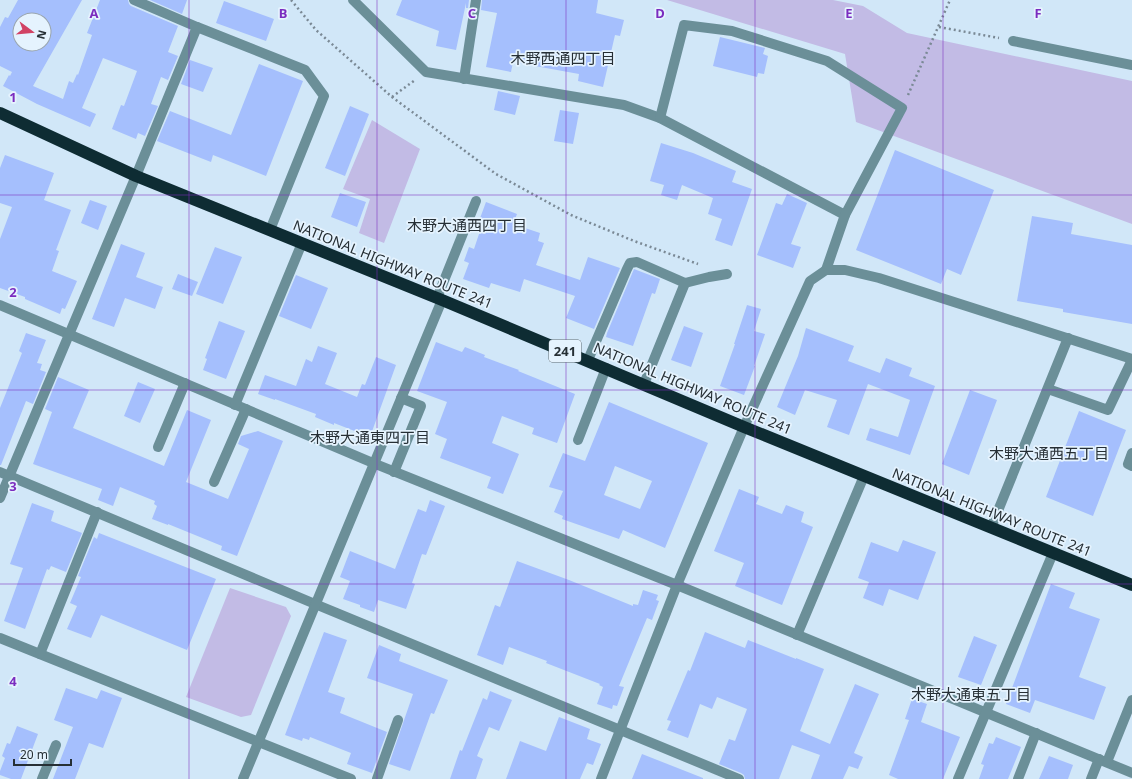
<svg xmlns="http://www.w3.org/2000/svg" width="1132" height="779" font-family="'Noto Sans','Noto Sans JP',sans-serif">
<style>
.green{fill:#c2bbe5}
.building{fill:#a5bffd;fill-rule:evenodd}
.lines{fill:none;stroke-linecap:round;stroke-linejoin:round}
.path{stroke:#7a8995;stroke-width:2.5;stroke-dasharray:2 3;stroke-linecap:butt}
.minor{stroke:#6b8f98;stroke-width:10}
.highway{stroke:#0e2c33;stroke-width:12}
.grid{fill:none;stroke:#7b2cbf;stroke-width:1;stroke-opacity:0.55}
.labels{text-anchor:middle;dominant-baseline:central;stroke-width:3.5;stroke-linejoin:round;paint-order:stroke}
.shield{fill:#e5f3fe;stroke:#5f6a71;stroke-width:1}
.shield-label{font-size:13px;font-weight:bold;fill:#262f35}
.street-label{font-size:14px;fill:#262f35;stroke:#e5f3fe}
.neighbourhood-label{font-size:15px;fill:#262f35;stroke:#e5f3fe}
.grid-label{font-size:13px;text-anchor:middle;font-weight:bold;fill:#7b2cbf;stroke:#e5f3fe;stroke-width:3.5;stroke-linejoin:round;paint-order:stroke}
</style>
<rect width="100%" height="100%" fill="#d1e7f8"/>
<g class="green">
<path d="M667,0h166l30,6 44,27 225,48v143l-276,-102 -11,-68z"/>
<path d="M372,120l48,29 -36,94 -25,-10 11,-34 -27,-10z"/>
<path d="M230,588l56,19 5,9 -40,99 -10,2 -55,-20z"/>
</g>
<g class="building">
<path d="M18,0h64l-49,86 30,13 6,-18 4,2 4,-9 1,1 14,-40 -5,-2 13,-33h28l1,4 2,2 47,20 -10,26 10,4 -10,24 -7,-3 -10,27 7,2 -13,30 -7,-3 -2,6 -24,-10 9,-24 3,1 13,-35 -34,-13 -21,50 14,6 -6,13 -53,-23 -34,-18 6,-11 1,1 2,-4 -12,-6v-39l5,-10 3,1zM20,20h24v24h-24z"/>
<path d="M150,0h37l-5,14z"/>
<path d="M402,0h67l-1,8h-2v-5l-10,47 -20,-4 3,-15 -43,-16z"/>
<path d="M482,0h116l-2,13 28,7 -4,16 -5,-1 -12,52 -25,-6 1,-7 -66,-12 -2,10 -25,-5 11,-54 -16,-3z"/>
<path d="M224,1l50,18 -8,22 -50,-18z"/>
<path d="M720,37l45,11 -2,6 5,2 -4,18 -6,-1 -1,4 -44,-11z"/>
<path d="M190,60l23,8 -10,24 -22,-8z"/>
<path d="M259,64l44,17 -37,95 -53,-21 -2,7 -54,-21 13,-30 61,24z"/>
<path d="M498,91l22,5 -5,19 -21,-5z"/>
<path d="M350,106l19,8 -24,62 -20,-8z"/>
<path d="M560,110l19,3 -6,31 -19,-3z"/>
<path d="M661,143l32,10 43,18 -4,11 20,7 -20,57 -17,-6 7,-21 -14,-5 5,-16 -31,-13 -5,15 -16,-5 3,-10 -14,-4z"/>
<path d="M895,150l99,40 -33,85 -14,-6 -6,15 -85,-34z"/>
<path d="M5,155l49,18 -10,27 27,10 -15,40 3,1 -7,20 25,10 -12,28 -3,-1 -2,6 -35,-15v-2l-25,-9v-49l12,-32 -12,-4v-35z"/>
<path d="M340,193l26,9 -9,25 -26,-10z"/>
<path d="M787,194l20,9 -16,41 10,3 -8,21 -36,-13 19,-52 6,2z"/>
<path d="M90,200l17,6 -9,24 -17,-7z"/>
<path d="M486,202l31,12 -4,10 27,9 -2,8 6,2 -8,22 44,15 8,-23 32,11 -26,61 -28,-11 9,-22 -51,-17 -4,13 -29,-9 -2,5 -26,-9 6,-16 -5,-2 5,-14 5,2 9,-27 -4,-1z"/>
<path d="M1032,216l41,7 -2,11 61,11v79l-69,-12v-3l-46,-8z"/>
<path d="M121,244l24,9 -9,24 27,10 -8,22 -30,-11 -11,29 -22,-8z"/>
<path d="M215,247l27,10 -19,47 -27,-10z"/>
<path d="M634,269l26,10 -5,15 -3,-1 -19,53 -27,-9 1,-4z"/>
<path d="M178,274l20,8 -6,14 -20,-7z"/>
<path d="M296,275l32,13 -17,41 -32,-13z"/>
<path d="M747,305l14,4 -7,22 11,3 -11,32h1l-11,29 -24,-9 15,-42h-1z"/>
<path d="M219,321l26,10 -19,48 -23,-9 4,-11 -2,-1z"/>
<path d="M684,326l19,7 -12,34 -20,-7z"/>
<path d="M806,328l48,18 -6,15 32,12 6,-15 26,10 -3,8 26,10 -25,69 -44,-15 4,-12 28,9 12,-37 -42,-16 -19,51 -22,-8 10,-27 -32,-10 -10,25 -18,-8 21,-51z"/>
<path d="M26,333l20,7 -9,23 5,1 -2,6 6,2 -13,32 -7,-3 -25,64h-1v-57l22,-55 -3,-2z"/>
<path d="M436,342l26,10 3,-5 20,8 -1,2 35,13 -1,1 57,23 -18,49 -25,-9 2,-6 -32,-12 -10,27 27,11 -16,40 -16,-6 4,-11 -51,-19 7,-19 -12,-5 12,-32 -30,-11z"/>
<path d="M318,346l19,7 -12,31 32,13 5,-13 3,1 11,-28 20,8 -26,72 -36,-14v2l-19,-8 1,-3 -41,-15v1l-17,-6 7,-19 31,11 10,-27 6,3z"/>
<path d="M58,377l31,13 -16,38 91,38 23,-56 24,10 -25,62 42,17 21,-50 -11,-5 3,-8 17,-5 25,10 -46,115 -16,-6 1,-4 -54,-22v1l-16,-6 5,-13 -3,-2 1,-3 -35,-14 -7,19 -15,-6 4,-11 -69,-25 19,-52 -7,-3z"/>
<path d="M138,382l17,7 -15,34 -16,-7z"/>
<path d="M970,390l27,10 -28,75 -27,-11z"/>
<path d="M609,402l99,41 -43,105 -42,-18 -4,9 -57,-20 1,-3 -9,-4 9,-21 -14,-4 14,-34 22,8zM615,466l37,15 -12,28 -36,-14z"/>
<path d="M1079,411l47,19 -33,86 -47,-19z"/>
<path d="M739,489l20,8 -3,7 26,10 4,-9 18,7 -3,10 12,5 -31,78 -47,-19 9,-23 -30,-12z"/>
<path d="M430,500l15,6 -19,49 -4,-1 -10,29 3,1 -9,25 -28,-9 -4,12 -14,-5v-2l-17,-6 7,-18 -10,-4 10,-26 45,18 23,-60 8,3z"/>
<path d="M32,503l22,8 -3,10 31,12 -16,39 -15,-6 -2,4 -2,-1 -22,60 -21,-8 19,-53 -13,-4z"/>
<path d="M99,533l117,46 -29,71 -86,-35 -10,23 -24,-9 10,-23 -7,-3 11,-26 -3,-1 16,-39 3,2z"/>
<path d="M903,540l33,12 -18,48 -29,-11 -6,17 -20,-8 6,-16 -11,-4 13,-36 27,10z"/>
<path d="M517,561l52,19 64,26v-2l5,1 5,-15 15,5 -2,5 3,1 -7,19 -5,-2 -28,68 5,1 -7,19 -4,-1 -1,4 -15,-5 6,-17 -4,-2 1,-1 -54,-21 1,-2 -38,-14 -6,18 -26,-10 18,-50 5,2z"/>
<path d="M1051,584l24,9 -6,15 31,11 -21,58 27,10 -12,33 -59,-20 -5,13 -24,-9z"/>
<path d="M324,632l23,8 -19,52 17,6 -5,15 47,19 -15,41 -25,-9 4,-11 -41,-16 -1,3 -6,-2 -1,3 -17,-6z"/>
<path d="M705,632l40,16 3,-8 48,19v-1l28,11 -24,62 30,13 25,-60 24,10 -25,59 9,4 -5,12 -9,-3 -6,13h-32l9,-24 -28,-10 -13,34h-34l-1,-4 -3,-2 -22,-9 10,-25 6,2 12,-32 -30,-12 -5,12 -12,-5 -12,34 -21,-8 4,-9 -4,-1 21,-50 2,1z"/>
<path d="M974,636l23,9 -16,40 -23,-8z"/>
<path d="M379,645l22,9 -2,7 49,19 -14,34 -3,-1 -21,58 -21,-7 24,-70 -46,-16z"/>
<path d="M66,688l31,11 4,-9 21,8 -19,50 -14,-5 -14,36h-22l20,-52 -19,-7z"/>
<path d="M490,691l22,9 -13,31 -10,-4 -12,29 6,3 -7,20h-26l10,-29 2,1 21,-53 4,2z"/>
<path d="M912,699l15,5 -6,18 39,15 -17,42h-45l-9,-4 20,-55 -4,-1z"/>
<path d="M559,717l31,12 -3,10 14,5 -8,21 -6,-2 -7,16h-74l14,-38 26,10z"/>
<path d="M17,726l21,8 -17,45h-10l-11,-4v-4l5,-13 -3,-2 5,-13 3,1z"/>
<path d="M996,737l25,10 -13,32h-29l5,-14 -3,-1 8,-21 4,1z"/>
<path d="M642,754l61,24v1h-71z"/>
<path d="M1049,756l24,9 -5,14h-29z"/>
</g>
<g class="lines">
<g class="path">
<path d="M291,0l25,30 76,67 104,77 75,41 63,26 64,23"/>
<path d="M939,27l60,11"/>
<path d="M908,95l42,-95"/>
<path d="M392,97l23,-17"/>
</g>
<g class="minor">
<path d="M353,0l73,72 198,33 36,13 185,97"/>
<path d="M197,27l108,43 19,26 -54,134"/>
<path d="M1013,41l119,24"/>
<path d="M464,79l12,-79"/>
<path d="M660,118l24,-93 48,6 95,30 75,47 -57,107 -19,55"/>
<path d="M437,298l39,-97"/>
<path d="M0,305l373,158 304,122 455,188"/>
<path d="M588,360l39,-91 3,-6 7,-1 48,21 24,-6 18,-3"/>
<path d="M644,384l41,-101"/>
<path d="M1048,389l60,21 24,-50"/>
<path d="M235,405l67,-162"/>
<path d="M578,440l28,-72"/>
<path d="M158,447l27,-64"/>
<path d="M1132,453l-4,11 4,2"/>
<path d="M0,472l315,132 424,175"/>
<path d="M394,472l27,-66 -20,-8"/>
<path d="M214,482l32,-73"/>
<path d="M0,498l136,-322 61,-149 -63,-27"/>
<path d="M991,528l77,-190"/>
<path d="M797,635l67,-159"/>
<path d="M0,638l351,141"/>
<path d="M40,654l57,-142"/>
<path d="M1107,762l25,-62"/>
<path d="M42,779l14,-34"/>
<path d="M243,779l199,-479"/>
<path d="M377,779l21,-59"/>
<path d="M601,779l76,-194 67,-158 66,-146 16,-11h19l34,8 253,81"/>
<path d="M958,779l95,-226"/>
<path d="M1018,779l18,-46"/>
<path d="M1091,779l8,-20"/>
</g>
<path class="highway" d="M0,113l136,63 306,124 302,127 388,158"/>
</g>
<path class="grid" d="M189,0v779M377,0v779M566,0v779M755,0v779M943,0v779M0,195h1132M0,390h1132M0,584h1132"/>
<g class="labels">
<rect class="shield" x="549" y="340" width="32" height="22" rx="3"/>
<g class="shield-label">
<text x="565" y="351">241</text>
</g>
<g class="street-label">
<text transform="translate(393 264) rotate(22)">NATIONAL HIGHWAY ROUTE 241</text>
<text transform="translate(693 388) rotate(23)">NATIONAL HIGHWAY ROUTE 241</text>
<text transform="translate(992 512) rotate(22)">NATIONAL HIGHWAY ROUTE 241</text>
</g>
<g class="neighbourhood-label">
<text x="563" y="58">木野西通四丁目</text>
<text x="467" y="225">木野大通西四丁目</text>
<text x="370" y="437">木野大通東四丁目</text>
<text x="1049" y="453">木野大通西五丁目</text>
<text x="971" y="694">木野大通東五丁目</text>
</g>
</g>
<g class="grid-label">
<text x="94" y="18">A</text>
<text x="283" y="18">B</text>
<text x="472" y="18">C</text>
<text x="660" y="18">D</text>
<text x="849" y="18">E</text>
<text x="1038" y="18">F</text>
<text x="13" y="102">1</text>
<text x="13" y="297">2</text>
<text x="13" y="491">3</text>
<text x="13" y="686">4</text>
</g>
<g transform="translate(32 32) rotate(106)"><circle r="19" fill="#e5f3fe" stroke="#99a5ae"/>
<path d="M0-3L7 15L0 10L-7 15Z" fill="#d14264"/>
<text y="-6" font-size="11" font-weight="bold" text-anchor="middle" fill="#262f35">N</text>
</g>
<path d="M14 759v6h57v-6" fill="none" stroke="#262f35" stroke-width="2"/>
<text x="20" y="759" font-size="12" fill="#262f35" stroke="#e5f3fe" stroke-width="3" paint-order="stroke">20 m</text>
</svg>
